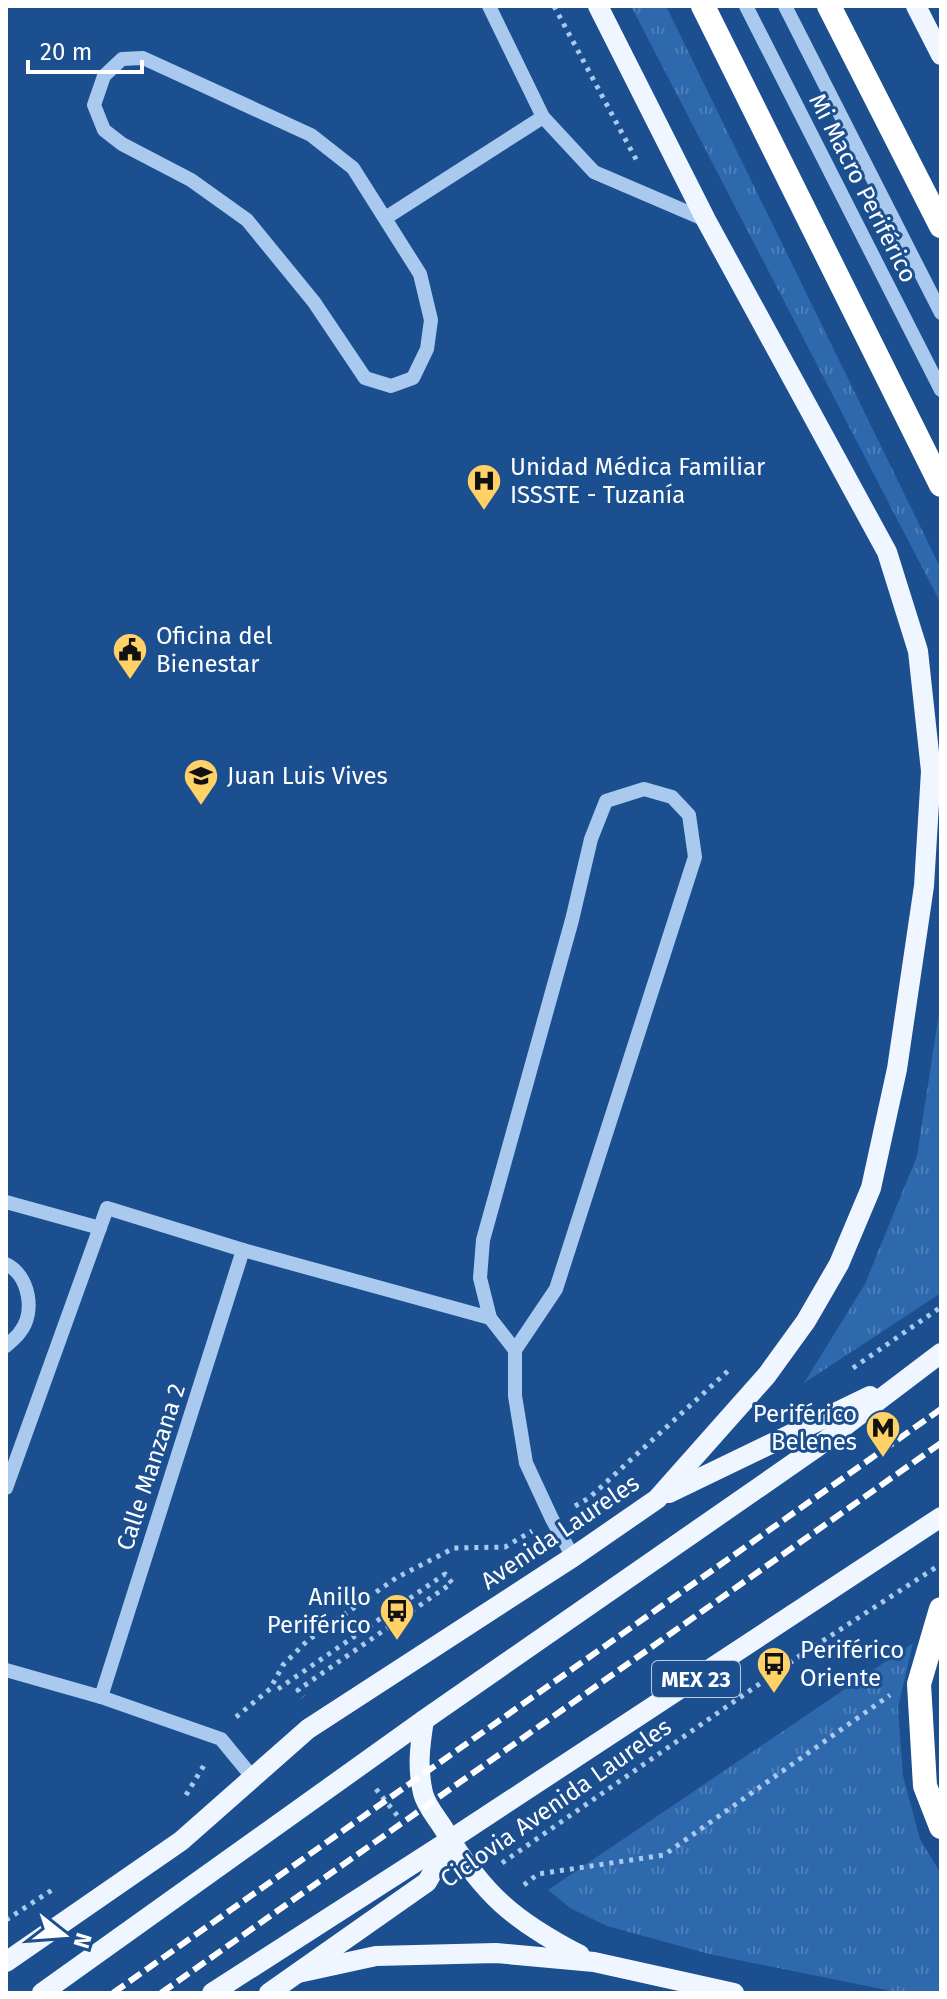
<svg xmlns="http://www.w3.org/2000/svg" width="947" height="1999" font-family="'Fira Sans',sans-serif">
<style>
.grass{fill:url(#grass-tufts)}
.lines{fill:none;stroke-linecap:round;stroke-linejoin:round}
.path{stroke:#a9c9ee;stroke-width:5;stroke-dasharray:4 6;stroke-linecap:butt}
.minor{stroke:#a9c9ee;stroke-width:14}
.major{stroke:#f0f6ff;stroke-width:20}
.highway{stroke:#fff;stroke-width:24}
.rail{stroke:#fff;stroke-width:6;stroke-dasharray:14 6;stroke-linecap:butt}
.labels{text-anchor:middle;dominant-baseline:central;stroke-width:6;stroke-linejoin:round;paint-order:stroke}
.shield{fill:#1b4f8f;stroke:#bbcadd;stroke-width:2}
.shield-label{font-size:22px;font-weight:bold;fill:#fff}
.street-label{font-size:24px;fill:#fff;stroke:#1b4f8f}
.poi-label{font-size:24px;fill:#fff;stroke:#1b4f8f;text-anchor:start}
</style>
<defs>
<pattern id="grass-tufts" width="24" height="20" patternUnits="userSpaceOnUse" patternTransform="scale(2)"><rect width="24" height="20" fill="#2e69ad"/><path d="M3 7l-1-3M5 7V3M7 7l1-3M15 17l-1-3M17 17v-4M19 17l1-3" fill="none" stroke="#4d80b9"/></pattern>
</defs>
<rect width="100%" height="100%" fill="#1b4f8f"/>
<g class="grass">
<path d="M631,6h35l275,563v43l-3,-14z"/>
<path d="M941,1000v293l-137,90 61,-99 52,-128z"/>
<path d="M913,1643l-15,64 5,69 17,63 21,35v119h-40l-192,-39 -102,-28 -37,-18 -22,-18z"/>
</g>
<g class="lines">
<g class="path">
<path d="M554,6l84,157"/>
<path d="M853,1368l88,-61"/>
<path d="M575,1506l14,-8 140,-128"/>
<path d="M278,1689l167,-115 7,9 -154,107 5,7"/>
<path d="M236,1717l34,-28 13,-24 24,-24 89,-63 58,-30 51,-1 27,-16"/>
<path d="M376,1789l24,30"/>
<path d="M186,1795l20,-33"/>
<path d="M502,1863l299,-208 140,-91"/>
<path d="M524,1885l14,-11 126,-19 226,-160"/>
<path d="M6,1920l46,-30"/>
</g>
<g class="minor">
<path d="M489,6l54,111 51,55 112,48"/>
<path d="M746,6l195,384"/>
<path d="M785,6l156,307"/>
<path d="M143,58l168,77 42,33 67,106 11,46 -4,29 -14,29 -22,8 -26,-8 -51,-76 -67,-82 -56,-40 -69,-36 -18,-14 -10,-25 10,-29 18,-17z"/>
<path d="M387,217l156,-100"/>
<path d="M6,1202l94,26"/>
<path d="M6,1264c23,11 30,48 14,68 -3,5 -10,10 -14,14"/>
<path d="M515,1350l-25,-32 -10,-40 3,-38 89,-320 19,-81 15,-38 38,-12 28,8 17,18 6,42 -139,432 -41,61v46l11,67 26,56 21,38"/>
<path d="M6,1488l101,-280 136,42 247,68"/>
<path d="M6,1670l95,27 120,42 32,39"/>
<path d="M101,1697l142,-447"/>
</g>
<g class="major">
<path d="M916,6l25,49"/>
<path d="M669,1493l201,-97"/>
<path d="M424,1720c-4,25 -7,47 -1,73 3,13 15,26 22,38 38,63 69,90 135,124"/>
<path d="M6,1962l175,-121 127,-112 265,-172 84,-58 110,-124 39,-54 33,-57 32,-76 26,-119 27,-183 7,-115 -13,-120 -31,-99 -181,-332 -108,-214"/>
<path d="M298,1973l78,-17 120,-3 98,9 140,31"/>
<path d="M42,1993l382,-273 393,-273 124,-94"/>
<path d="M212,1993l238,-153 491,-323"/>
<path d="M269,1993l158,-111 22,-38"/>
</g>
<g class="highway">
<path d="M703,6l238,479"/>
<path d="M829,6l112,220"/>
<path d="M941,1609l-22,75 6,102 16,41"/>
</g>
<g class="rail">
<path d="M113,1993l828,-584"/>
<path d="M161,1993l780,-550"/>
</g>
</g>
<defs>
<symbol id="hospital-pin" viewBox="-11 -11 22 30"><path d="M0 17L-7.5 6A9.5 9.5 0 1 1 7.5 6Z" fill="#ffd166" stroke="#1b4f8f"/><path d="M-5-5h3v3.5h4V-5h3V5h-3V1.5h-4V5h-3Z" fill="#111"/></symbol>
<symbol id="civic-pin" viewBox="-11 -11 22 30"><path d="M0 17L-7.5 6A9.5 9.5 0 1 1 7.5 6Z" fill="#ffd166" stroke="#1b4f8f"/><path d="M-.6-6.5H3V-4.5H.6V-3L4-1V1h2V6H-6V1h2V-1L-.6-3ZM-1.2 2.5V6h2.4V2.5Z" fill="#111"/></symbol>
<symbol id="school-pin" viewBox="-11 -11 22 30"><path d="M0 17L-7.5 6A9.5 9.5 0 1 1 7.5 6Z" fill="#ffd166" stroke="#1b4f8f"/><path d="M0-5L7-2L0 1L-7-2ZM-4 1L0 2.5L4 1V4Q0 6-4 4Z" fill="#111"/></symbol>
<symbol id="metro-pin" viewBox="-11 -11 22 30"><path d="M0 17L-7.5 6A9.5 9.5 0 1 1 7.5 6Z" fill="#ffd166" stroke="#1b4f8f"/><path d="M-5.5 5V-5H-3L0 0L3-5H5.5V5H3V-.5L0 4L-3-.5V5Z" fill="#111"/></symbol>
<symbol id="bus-pin" viewBox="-11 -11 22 30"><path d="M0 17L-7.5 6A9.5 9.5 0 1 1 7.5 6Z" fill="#ffd166" stroke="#1b4f8f"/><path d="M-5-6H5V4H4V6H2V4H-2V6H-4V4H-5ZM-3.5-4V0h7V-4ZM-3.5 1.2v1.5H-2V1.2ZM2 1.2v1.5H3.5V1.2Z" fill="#111"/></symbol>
</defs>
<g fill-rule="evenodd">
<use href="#hospital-pin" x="464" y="461" width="40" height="54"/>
<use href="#civic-pin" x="110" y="630" width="40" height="54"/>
<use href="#school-pin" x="181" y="756" width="40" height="54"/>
<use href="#metro-pin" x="863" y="1408" width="40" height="54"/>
<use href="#bus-pin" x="377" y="1591" width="40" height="54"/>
<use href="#bus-pin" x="754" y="1644" width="40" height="54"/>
</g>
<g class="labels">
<rect class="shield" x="652" y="1661" width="88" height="36" rx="6"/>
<g class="shield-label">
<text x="696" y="1679">MEX 23</text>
</g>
<g class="street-label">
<text transform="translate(863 188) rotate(63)">Mi Macro Periférico</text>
<text transform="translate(151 1467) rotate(-72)">Calle Manzana 2</text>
<text transform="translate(560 1532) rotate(-34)">Avenida Laureles</text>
<text transform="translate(556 1803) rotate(-35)">Ciclovia Avenida Laureles</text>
</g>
<g class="poi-label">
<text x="510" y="467">Unidad Médica Familiar<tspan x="510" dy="28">ISSSTE - Tuzanía</tspan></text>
<text x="156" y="636">Oficina del<tspan x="156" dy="28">Bienestar</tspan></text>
<text x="227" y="776">Juan Luis Vives</text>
<text x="857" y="1414" text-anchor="end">Periférico<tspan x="857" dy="28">Belenes</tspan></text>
<text x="371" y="1597" text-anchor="end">Anillo<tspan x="371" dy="28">Periférico</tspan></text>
<text x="800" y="1650">Periférico<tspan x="800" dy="28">Oriente</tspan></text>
</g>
</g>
<rect width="947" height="1999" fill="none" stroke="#ffffff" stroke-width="16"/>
<g transform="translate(64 1935) rotate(107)" stroke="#1b4f8f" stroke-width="6" paint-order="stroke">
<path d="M0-6L14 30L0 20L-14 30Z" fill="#ffffff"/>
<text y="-12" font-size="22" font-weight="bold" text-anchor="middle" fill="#ffffff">N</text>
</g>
<path d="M28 60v12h114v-12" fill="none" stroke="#ffffff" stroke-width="4"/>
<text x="40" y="60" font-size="24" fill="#ffffff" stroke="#1b4f8f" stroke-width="6" paint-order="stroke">20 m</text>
</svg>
